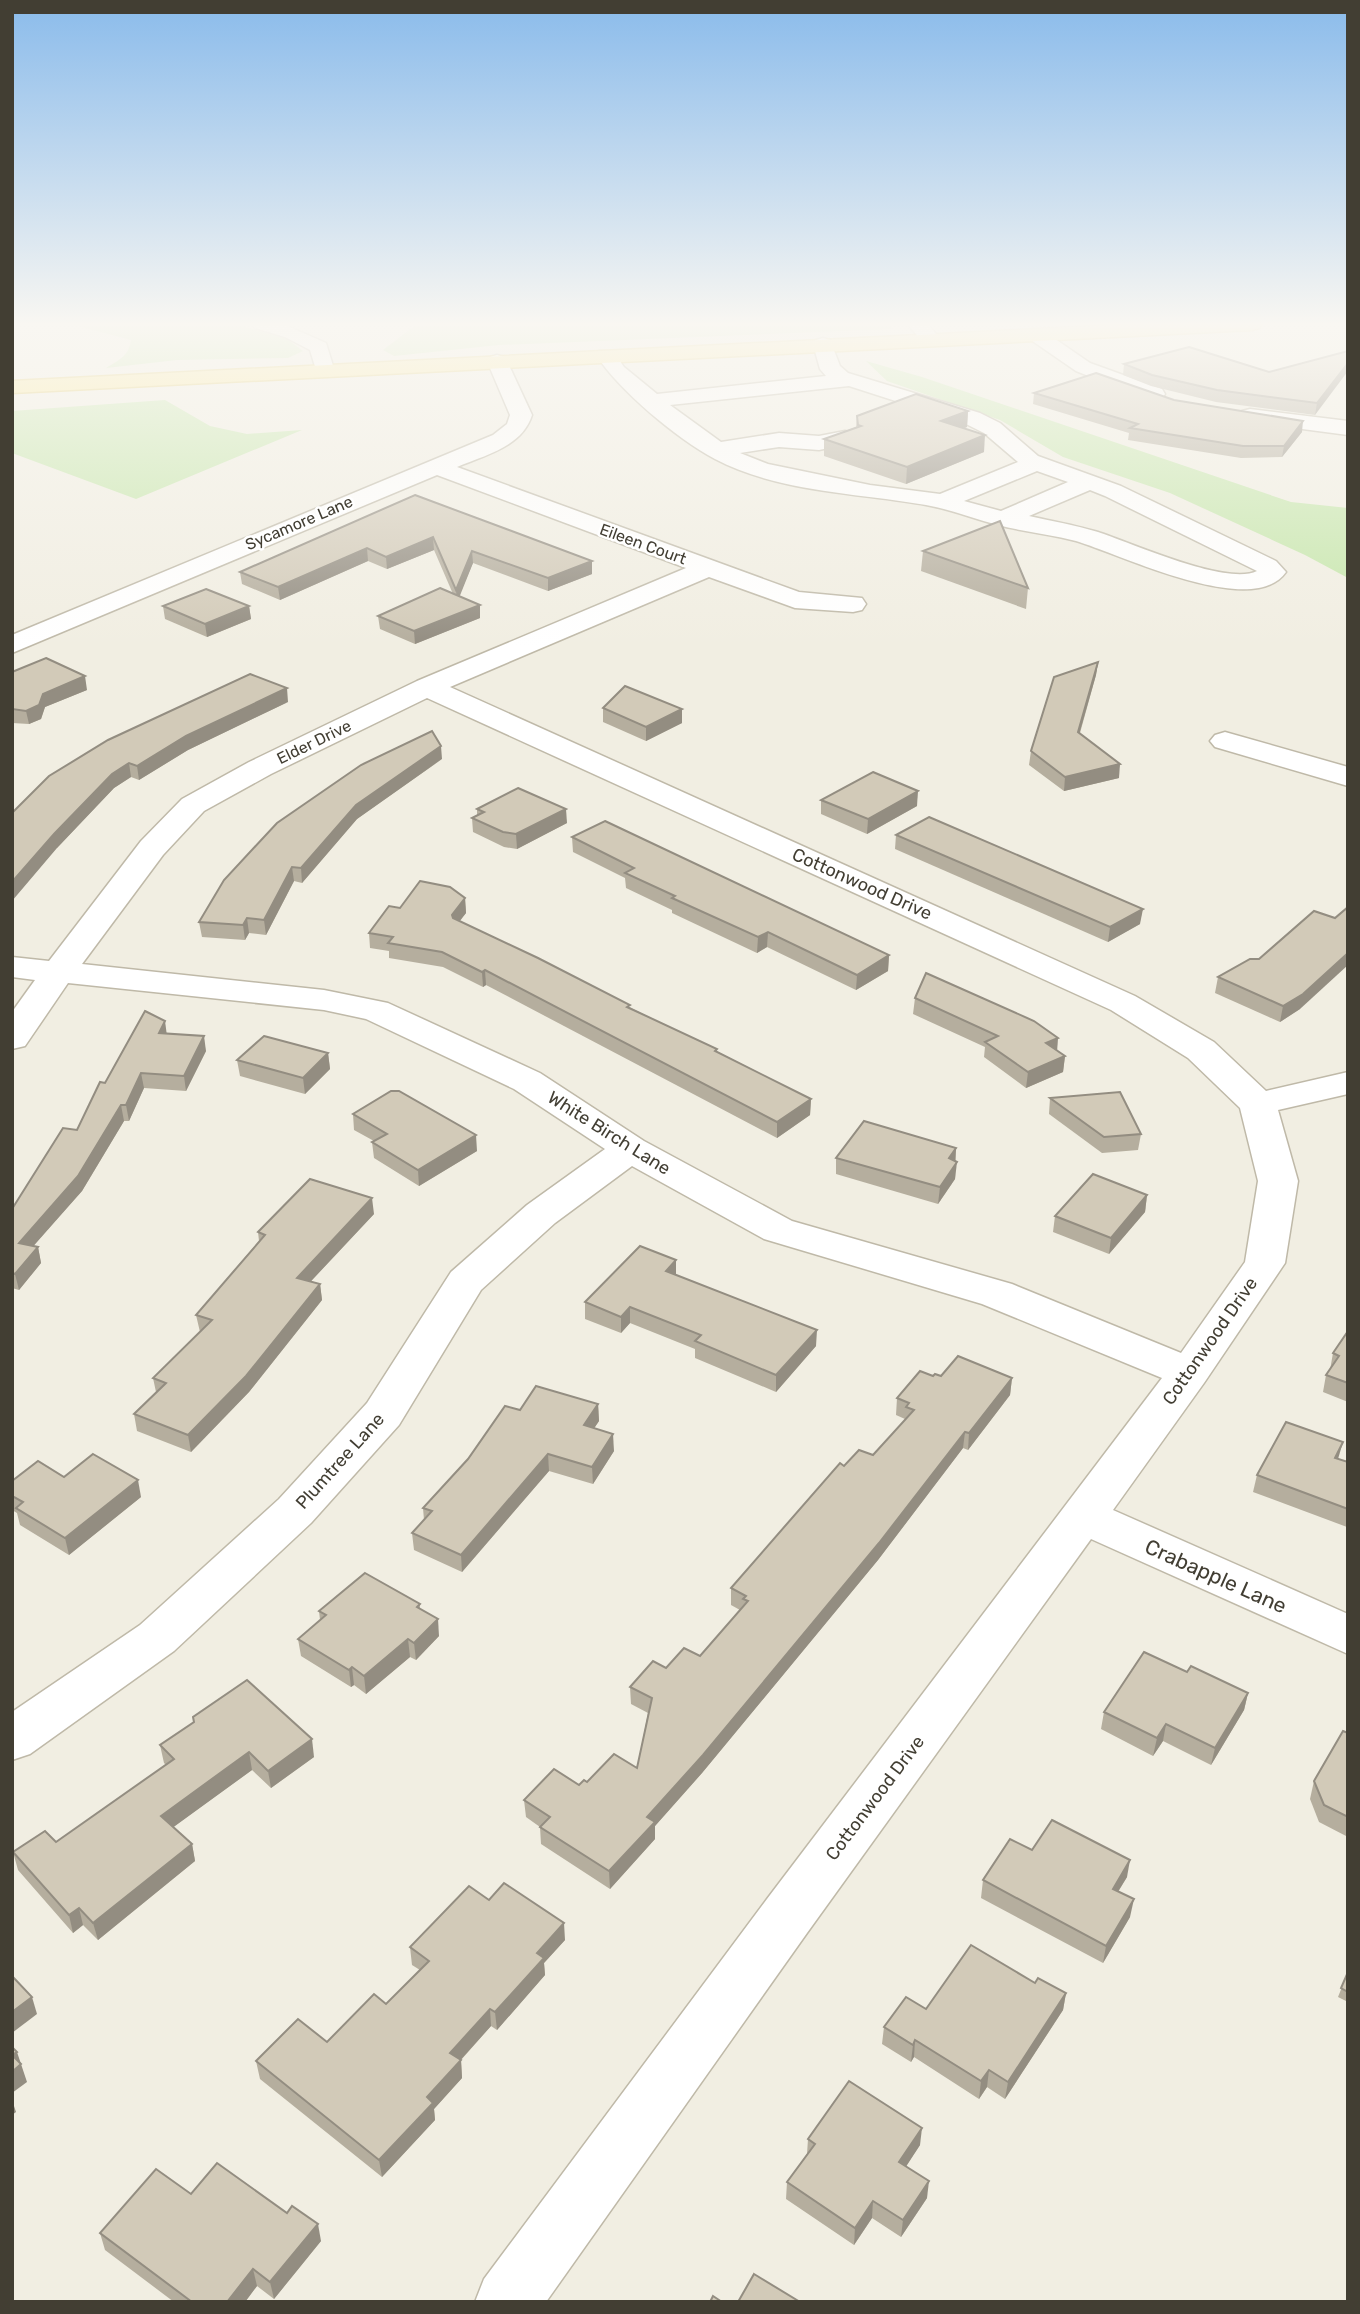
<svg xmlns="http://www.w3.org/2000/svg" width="1360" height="2314" font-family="Rubik,sans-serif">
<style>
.green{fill:#c5e6aa}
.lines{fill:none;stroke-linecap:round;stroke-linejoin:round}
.minor-casing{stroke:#bfb9a8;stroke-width:3}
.major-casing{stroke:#e1c85f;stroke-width:3}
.minor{fill:#fff;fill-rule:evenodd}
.major{fill:#fde98f;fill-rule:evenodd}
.wall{fill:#b5ae9e}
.shaded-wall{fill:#938d81}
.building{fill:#d2cab8;stroke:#938d81;stroke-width:2}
.labels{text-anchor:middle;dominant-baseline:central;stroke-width:5;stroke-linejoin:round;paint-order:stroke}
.far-street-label{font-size:16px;fill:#423e33;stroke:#fff}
.street-label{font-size:18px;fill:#423e33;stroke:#fff}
.near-street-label{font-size:21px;fill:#423e33;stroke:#fff}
</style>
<rect width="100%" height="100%" fill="#f1eee2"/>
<g class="green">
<path d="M70,324h166l51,15 16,12 -15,7 -111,2 -71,8c13,-8 23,-12 25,-28z"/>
<path d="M434,324h458l-1,5 -392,16 -105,11 -11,-6 30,-23z"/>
<path d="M866,361l56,16 369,125 57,6v70l-43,-23 -135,-62 -107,-36 -63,-37 -113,-39z"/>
<path d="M165,400l45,26 37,8 55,-4 -166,69 -124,-46v-42z"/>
</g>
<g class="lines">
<defs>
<g id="minor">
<path d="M252,324h31l43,19 8,26 -3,4h-14l-7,-23 -25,-13 -30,-9z"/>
<path d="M908,324h20l12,15 -3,4h-14z"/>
<path d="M1038,330l7,2 45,31 72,26 3,5 -3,5h-16l-70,-28 -45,-31 -3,-4 3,-4z"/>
<path d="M823,338l7,2 10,26 8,7 132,40 20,10 38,33 83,30 155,75 10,11c-33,48 -166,-18 -210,-31 -26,-7 -52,-9 -78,-16 -24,-6 -48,-16 -72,-20 -68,-12 -149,-13 -211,-46 -39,-21 -95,-68 -119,-104l3,-4h14l11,16 33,27 169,-18 -6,-7 -7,-25 3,-4zM849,386l115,37 20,10 34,29 -78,32 -70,-9 -102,-21 -28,-11 39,-6 40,3 34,-7 3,-5 -3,-5 -8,-2 -26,5 -40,-3 -58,9 -51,-37zM1037,471l31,11 -67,29 -37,-10zM1090,490l15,6 152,75c-31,15 -125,-28 -159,-39 -23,-7 -46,-11 -69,-16z"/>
<path d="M497,355l7,2 3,4 25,54c-10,32 -47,40 -75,52l342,125 63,6 4,6 -4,6 -9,2 -58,-4 -86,-31 -259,110 685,309 79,46 52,49 82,-19v22l-70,16 20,71 -13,82 -81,120 -91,127 235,104v40l-257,-115 -284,394 -261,369h-71l9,-23 283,-380 395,-521 -180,-74 -218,-65 -132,-73 -77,57 -74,67 -82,135 -88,98 -137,128 -144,103 -18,6v-48l128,-87 139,-126 88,-96 84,-131 76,-67 78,-56 -91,-60 -148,-70 -42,-9 -256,-27 -43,63 -13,3v-37l23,-32 -23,-3v-20l37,4 92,-120 41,-42 67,-37 168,-81 269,-113 -249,-93 -425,178v-18l481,-200 14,-11 3,-9 -23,-54 3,-4zM427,698l684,312 77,48 52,50 18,73 -13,81 -64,91 -169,-69 -220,-63 -148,-80 -104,-68 -152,-70 -64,-13 -242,-26 81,-109 41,-44 67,-37z"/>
<path d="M1250,409l98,12v14l-106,-14 -3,-5 3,-5z"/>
<path d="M1225,732l123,35v19l-133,-39 -5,-6 5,-6z"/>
</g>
<path id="major" d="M1135,324h127l-3,4 -7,2 -1240,63v-12z"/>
</defs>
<use href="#minor" class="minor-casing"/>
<use href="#major" class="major-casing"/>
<use href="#minor" class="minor"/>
<use href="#major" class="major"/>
</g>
<g class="wall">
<path d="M1348,351l-33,64 -99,-13 -65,-16 -28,-11 1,-11 145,8z"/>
<path d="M1034,393l140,7 128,32 -20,25 -41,1 -113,-18 1,-7 -96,-29z"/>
<path d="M968,411l-1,16 -3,1 20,24 -78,32 -82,-28v-17l32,-12 1,-11z"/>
<path d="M415,495l177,79 -44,17 -75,-28 -14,33 21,22 -65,26 -35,-15 -2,-13 75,-22 -19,-44 -47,19 -19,-8 -88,39 -38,-16 -2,-12z"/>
<path d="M923,551l105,37 -2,21 -105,-38z"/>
<path d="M163,606h86l2,13 -44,18 -42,-18z"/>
<path d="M1098,662l-2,13 -16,58 39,45 -55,13 -35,-26 2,-14z"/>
<path d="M12,672l75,18 -42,17 -4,12 -12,5 -17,-1z"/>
<path d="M288,702l-100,48 -49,30 -8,-3 -17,11 -57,60 -8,-72z"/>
<path d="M603,708l79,15 -36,18 -43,-19z"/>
<path d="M442,759l-85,60 -55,64 -8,-2 -28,54 -17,-2 -4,7 -43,-3 -3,-15z"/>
<path d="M821,800l96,6 -50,28 -46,-20z"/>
<path d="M477,809l90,14 -50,26 -13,-2 -31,-15 -1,-14 5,-3z"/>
<path d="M896,835l244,89 -32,18 -213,-93z"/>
<path d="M572,837l317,118 -1,16 -32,19 -89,-43 -10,6 -85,-40v-3l-46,-22 -1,-10 -52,-26z"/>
<path d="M465,898l1,15 -7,8 352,178 -1,16 -33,23 -291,-153 -3,2 -40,-20 -54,-9v-7l-19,-3 -1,-15 31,-25z"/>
<path d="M1218,977l82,32 -20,13 -65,-29z"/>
<path d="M915,998l142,52 8,6 -2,16 -37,16 -42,-31 1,-10 -72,-33z"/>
<path d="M167,1034l39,17 -20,40 -42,-3 -15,33h-5l-42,70 -49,55 5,1 3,16 -22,27 -7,-2v-79l65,-79 28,-47z"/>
<path d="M328,1053l2,16 -25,25 -65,-18 -3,-16z"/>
<path d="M1050,1098l91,36 -3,16 -36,3 -53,-39z"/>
<path d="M353,1114l124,37 -58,35 -45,-28 -2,-16 2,-1 -20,-11z"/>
<path d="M956,1148l-1,31 -17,25 -102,-30v-16z"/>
<path d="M1147,1195l-2,17 -36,42 -56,-22 2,-16z"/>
<path d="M374,1214l-63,67 9,3 2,16 -73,92 -58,60 -54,-21 -3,-17 22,-22 -3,-14 47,-46 -4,-17 63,-74 -1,-9z"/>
<path d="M676,1260v15l140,71 -40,46 -81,-34v-9l-65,-26 -9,10 -36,-14v-17z"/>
<path d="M1348,1331v71l-25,-10 3,-17 4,-5 3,-17z"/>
<path d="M933,1376l79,2 -2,17 -42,55 -5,-2 -85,112 -176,213 -47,53v13l-45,50 -69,-45 -1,-17 -14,-10 -2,-17 55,-15 8,-3 50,-14 11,-55 -17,-9 -1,-17 70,-31 40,-46 -9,-5v-17l113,-122 29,-11 32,-35v-1l-9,-4 1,-17z"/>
<path d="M598,1404l1,17 -5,7 20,23 -21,33 -44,-13 -87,101 -48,-22 -2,-17 12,-13 -1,-12 97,-98z"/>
<path d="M1338,1459l10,3 -1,65 -94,-35 4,-17z"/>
<path d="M12,1481l129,16 -72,58 -49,-30 -3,-12 -5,-3z"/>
<path d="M420,1604v5l19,27 -23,24 -6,-3 -44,37 -12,-9 -3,2 -50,-31 -3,-17 22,-19 -1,-9z"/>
<path d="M1187,1672l61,21 -4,17 -33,55 -48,-24 -10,15 -52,-27 3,-17z"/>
<path d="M1348,1733v104l-29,-15 -9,-23 4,-18z"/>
<path d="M160,1745l154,12 -43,31 -19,-18 -79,57 19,17 3,17 -97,79 -15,-15 -10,8 -55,-63 -5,-18 43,-10 110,-77 -2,-2z"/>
<path d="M1032,1850l95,27 -9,15 12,25 -27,46 -122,-65 2,-18z"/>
<path d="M489,1900l76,40 -21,23 1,12 -48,55 -6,-4 -30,34 1,18 -28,31 1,11 -53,57 -122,-98 -4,-18 71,-19 59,-38 34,-34 -8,-5 -2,-18z"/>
<path d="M1348,1972v30l-10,-5z"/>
<path d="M1035,1983l31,10 -3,17 -58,89 -18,-12 -8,12 -65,-42 -3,5 -29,-18 2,-17 42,-18z"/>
<path d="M808,2139l112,6 -14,21 21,32 -26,39 -29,-19 -18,27 -68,-46 1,-17 20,-28z"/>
<path d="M191,2194l130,47 -47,58 -17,-13 -12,16h-71l-69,-52 -5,-17z"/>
</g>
<g class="shaded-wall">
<path d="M1348,363v8l-33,44 2,-12z"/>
<path d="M968,411l-1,16 -27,11 1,-17z"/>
<path d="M1303,421l-1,11 -20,25 2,-11z"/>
<path d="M985,435l-1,17 -78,32 1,-17z"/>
<path d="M433,537l1,13 -47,19 -1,-12z"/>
<path d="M367,548l1,13 -88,39 -2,-13z"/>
<path d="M472,551l1,12 -16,40 -1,-13z"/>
<path d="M592,561v13l-44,17v-13z"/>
<path d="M480,605v13l-65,26 -1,-13z"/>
<path d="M249,606l2,13 -44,18 -2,-13z"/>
<path d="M1098,662l-2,13 -20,70 2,-13z"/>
<path d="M85,676l2,14 -42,17 -4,12 -12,5 -3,-13 17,-17z"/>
<path d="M287,688l1,14 -100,48 -49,30 -2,-14 49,-30z"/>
<path d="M682,709v14l-36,18v-14z"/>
<path d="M441,746l1,13 -85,60 -55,64 -1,-15 55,-63z"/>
<path d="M129,763l2,14 -17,11 -57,60 -45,53v-19l42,-48 58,-60z"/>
<path d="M1120,764l-1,14 -55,13 1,-14z"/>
<path d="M918,791l-1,15 -50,28 1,-15z"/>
<path d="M566,809l1,14 -50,26 -1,-15z"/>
<path d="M292,867l2,14 -28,54 -2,-15z"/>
<path d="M465,898l1,15 -13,17 -1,-15z"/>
<path d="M1143,909l-3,15 -32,18 2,-15z"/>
<path d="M247,918l2,15 -4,7 -2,-15z"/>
<path d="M768,932l-1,15 -10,6 1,-16z"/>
<path d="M1348,953v12l-48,44 -20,13 3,-16z"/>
<path d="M889,955l-1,16 -32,19 1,-15z"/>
<path d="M485,970l1,15 -3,2 -1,-15z"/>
<path d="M165,1021l2,15 -8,-3z"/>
<path d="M204,1036l2,15 -20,40 -2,-15z"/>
<path d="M1058,1038l-1,15 -11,-10z"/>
<path d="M328,1053l2,16 -25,25 -2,-16z"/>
<path d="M1065,1056l-2,16 -37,16 2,-16z"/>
<path d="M141,1073l3,15 -15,33 -3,-16z"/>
<path d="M811,1099l-1,16 -33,23v-16z"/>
<path d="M121,1105l3,16 -42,70 -60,68 -3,-16z"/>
<path d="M476,1135l1,16 -58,35 -1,-16z"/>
<path d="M956,1148l-1,16 -6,-6z"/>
<path d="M957,1162l-2,17 -17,25 2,-17z"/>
<path d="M1147,1195l-2,17 -36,42 2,-16z"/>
<path d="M372,1198l2,16 -75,80 -2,-16z"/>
<path d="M38,1247l3,16 -22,27 -4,-16z"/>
<path d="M676,1260v16l-10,-5z"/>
<path d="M320,1284l2,16 -73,92 -58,60 -3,-17z"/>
<path d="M630,1307v16l-9,10v-16z"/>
<path d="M817,1330l-1,16 -40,46v-17z"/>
<path d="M1012,1378l-2,17 -42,55 1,-17z"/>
<path d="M598,1404l1,17 -14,21 -1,-17z"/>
<path d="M965,1432l-2,16 -85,112 -176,213 -47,53v13l-45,50 -1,-18 38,-54z"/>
<path d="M613,1434l1,17 -21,33 -1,-17z"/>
<path d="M1343,1442l-5,17 -3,-1z"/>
<path d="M548,1454l1,17 -87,101 -1,-17z"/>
<path d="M138,1480l3,17 -72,58 -4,-17z"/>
<path d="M438,1619l1,17 -23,24 -2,-17z"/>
<path d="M408,1639l2,18 -44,37 -2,-18z"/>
<path d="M352,1667l2,18 -3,2 -2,-17z"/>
<path d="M1248,1693l-4,17 -33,55 4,-17z"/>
<path d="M1166,1724l-3,17 -10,15 4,-18z"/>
<path d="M312,1739l2,18 -43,31 -3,-17z"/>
<path d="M249,1752l3,18 -88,64 -3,-18z"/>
<path d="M192,1844l3,17 -97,79 -5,-17z"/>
<path d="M1130,1860l-3,17 -18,29 4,-17z"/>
<path d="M1134,1899l-4,18 -27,46 3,-17z"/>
<path d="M79,1908l4,17 -10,8 -4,-18z"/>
<path d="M564,1923l1,17 -21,23 1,12 -48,55 -2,-18 42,-59z"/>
<path d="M1066,1993l-3,17 -58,89 3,-17z"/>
<path d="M32,1997l5,17 -25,19v-21z"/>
<path d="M490,2009l1,17 -35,39 5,-5 1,18 -28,31 1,11 -53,57 -3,-17 48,-63 23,-44z"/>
<path d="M915,2040l-1,17 -3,5 2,-17z"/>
<path d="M17,2052l10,30 -15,11v-38z"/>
<path d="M989,2070l-2,17 -8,12 2,-18z"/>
<path d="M12,2100l4,12 -4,3z"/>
<path d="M922,2128l-2,17 -22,34 1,-17z"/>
<path d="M929,2181l-2,17 -26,39 2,-17z"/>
<path d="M873,2201l-1,17 -18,27 1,-17z"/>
<path d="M318,2224l3,17 -47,58 -4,-17z"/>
<path d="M253,2269l4,17 -12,16h-18z"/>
</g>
<g class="building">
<path d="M1189,347l80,25 79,-21v12l-31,40 -100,-13 -65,-15 -28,-11z"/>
<path d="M1096,373l78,27 129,21 -19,25h-41l-113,-18 8,-4 -104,-31z"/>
<path d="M916,394l52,17 -27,10 44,14 -78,32 -83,-28 37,-13 -3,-1 -1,-9z"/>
<path d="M415,495l177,66 -44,17 -76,-27 -16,39 -23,-53 -47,20 -19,-9 -89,39 -38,-15z"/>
<path d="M1000,521l28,67 -105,-37z"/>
<path d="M440,588l40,17 -66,26 -36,-15z"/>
<path d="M206,589l43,17 -44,18 -42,-18z"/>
<path d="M46,658l39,18 -42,18 -4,11 -13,6 -14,-2v-37z"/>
<path d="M1098,662l-20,70 42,32 -55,13 -34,-26 23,-74z"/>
<path d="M250,674l37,14 -101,48 -49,30 -8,-3 -17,11 -58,60 -42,48v-69l37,-37 59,-36z"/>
<path d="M625,686l57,23 -36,18 -43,-19z"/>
<path d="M432,731l9,15 -85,59 -55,63 -9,-1 -28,53 -17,-2 -4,7 -44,-3 25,-42 53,-57 84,-58z"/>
<path d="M873,772l45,19 -50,28 -47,-19z"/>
<path d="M518,788l48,21 -50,25 -13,-2 -31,-14 12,-6 -7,-3z"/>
<path d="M929,817l214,92 -33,18 -214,-92z"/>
<path d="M605,821l284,134 -32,20 -89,-43 -10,5 -86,-39 3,-2 -50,-23 9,-5 -62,-31z"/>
<path d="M420,881l30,6 15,11 -13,17 1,3 85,40 92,47 -3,2 90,42 -2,2 96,48 -34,23 -292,-152 -3,2 -40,-20 -54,-9 5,-6 -24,-4 20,-27 11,2z"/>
<path d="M1348,907v46l-45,41 -20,12 -65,-29 32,-18h9l55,-48 21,7z"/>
<path d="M926,973l108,48 24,17 -12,5 19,13 -37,16 -43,-30 13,-6 -83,-38z"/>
<path d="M145,1011l20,10 -6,12 45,3 -20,40 -43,-3 -15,32h-5l-43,71 -59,67 19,4 -23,27 -3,-1v-64l51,-81 14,2 23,-48 5,1z"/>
<path d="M264,1036l64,17 -25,25 -66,-18z"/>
<path d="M391,1091h8l77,44 -58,35 -46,-28 15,-8 -34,-20z"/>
<path d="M1120,1092l21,42 -37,3 -54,-39z"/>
<path d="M864,1121l92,27 -7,10 8,4 -17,25 -104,-29z"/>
<path d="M1093,1174l54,21 -36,43 -56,-22z"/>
<path d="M310,1179l62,19 -75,80 23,6 -74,92 -58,59 -54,-21 32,-31 -13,-5 59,-58 -16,-5 69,-80 -7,-3z"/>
<path d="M640,1246l36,14 -10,11 151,59 -41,45 -81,-34 6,-6 -71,-28 -9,10 -36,-15z"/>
<path d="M1348,1331v52l-22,-8 13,-19 -6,-3z"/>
<path d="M958,1356l54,22 -43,55 -4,-1 -86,111 -176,212 -56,62 8,5 -46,49 -69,-44 10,-10 -26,-17 30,-31 25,16 5,-5 3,2 27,-28 23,14 15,-70 -22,-11 23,-26 13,7 18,-20 16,8 48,-55 -5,-2 3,-3 -15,-8 109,-125 4,3 15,-16 14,5 41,-45 -8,-3 3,-4 -12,-5 23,-27 13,5 2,-2 6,2z"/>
<path d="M536,1386l62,18 -14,21 29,9 -21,33 -44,-13 -87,101 -49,-22 20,-22 -9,-3 45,-49 37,-53 15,4z"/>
<path d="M1286,1422l57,20 -8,16 13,4v47l-91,-34z"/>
<path d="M93,1454l45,26 -73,58 -49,-30 7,-6 -11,-6v-15l26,-20 26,16z"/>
<path d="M365,1573l55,31 -3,3 21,12 -24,24 -6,-4 -44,37 -12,-9 -3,3 -51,-31 28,-24 -7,-4z"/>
<path d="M1144,1652l43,20 4,-6 57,27 -33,55 -49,-24 -9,14 -53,-26z"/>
<path d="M247,1680l65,59 -44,32 -19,-19 -88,64 31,28 -99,79 -14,-15 -10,7 -56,-63 32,-21 11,11 118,-83 -14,-14 34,-23 -1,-5z"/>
<path d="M1343,1731l5,2v84l-24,-12 -10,-24z"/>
<path d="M1052,1820l78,40 -17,29 21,10 -28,47 -123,-66 27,-41 22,11z"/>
<path d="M504,1883l60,40 -27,30 7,5 -49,54 -5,-3 -40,44 11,7 -34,37 6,6 -54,57 -123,-99 42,-42 29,23 47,-48 12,10 43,-43 -19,-14 59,-61 20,14z"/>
<path d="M971,1945l64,38 3,-5 28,15 -58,89 -19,-12 -8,11 -66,-41 -2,5 -29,-18 22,-30 20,12z"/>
<path d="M1348,1972v20l-7,-4z"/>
<path d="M12,1976l20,21 -20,15z"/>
<path d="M12,2047l5,5 -5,3 9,9 -9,8z"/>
<path d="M849,2081l73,47 -23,34 30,19 -26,39 -30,-19 -18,27 -68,-46 28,-38 -7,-5z"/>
<path d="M217,2163l70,50 5,-7 26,18 -48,58 -17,-13 -26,33h-35l-92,-69 56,-64 35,25z"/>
<path d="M754,2274l46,28h-62z"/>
<path d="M713,2296l9,6h-12z"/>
</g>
<linearGradient id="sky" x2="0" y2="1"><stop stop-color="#8abbeb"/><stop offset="0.5" stop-color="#f9f7f2"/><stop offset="1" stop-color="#f9f7f2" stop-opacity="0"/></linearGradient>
<rect width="1360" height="648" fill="url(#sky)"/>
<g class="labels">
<g class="far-street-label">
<text transform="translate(299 523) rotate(-23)">Sycamore Lane</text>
<text transform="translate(643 544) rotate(20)">Eileen Court</text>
<text transform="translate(314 742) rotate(-26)">Elder Drive</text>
</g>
<g class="street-label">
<text transform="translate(862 884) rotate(24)">Cottonwood Drive</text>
<text transform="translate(609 1133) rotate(32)">White Birch Lane</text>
<text transform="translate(1210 1341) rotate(-55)">Cottonwood Drive</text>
<text transform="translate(340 1461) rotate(-48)">Plumtree Lane</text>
<text transform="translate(875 1798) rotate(-53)">Cottonwood Drive</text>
</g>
<g class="near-street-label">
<text transform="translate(1216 1576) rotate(24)">Crabapple Lane</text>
</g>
</g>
<rect width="1360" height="2314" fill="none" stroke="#423e33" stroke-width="28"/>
</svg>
